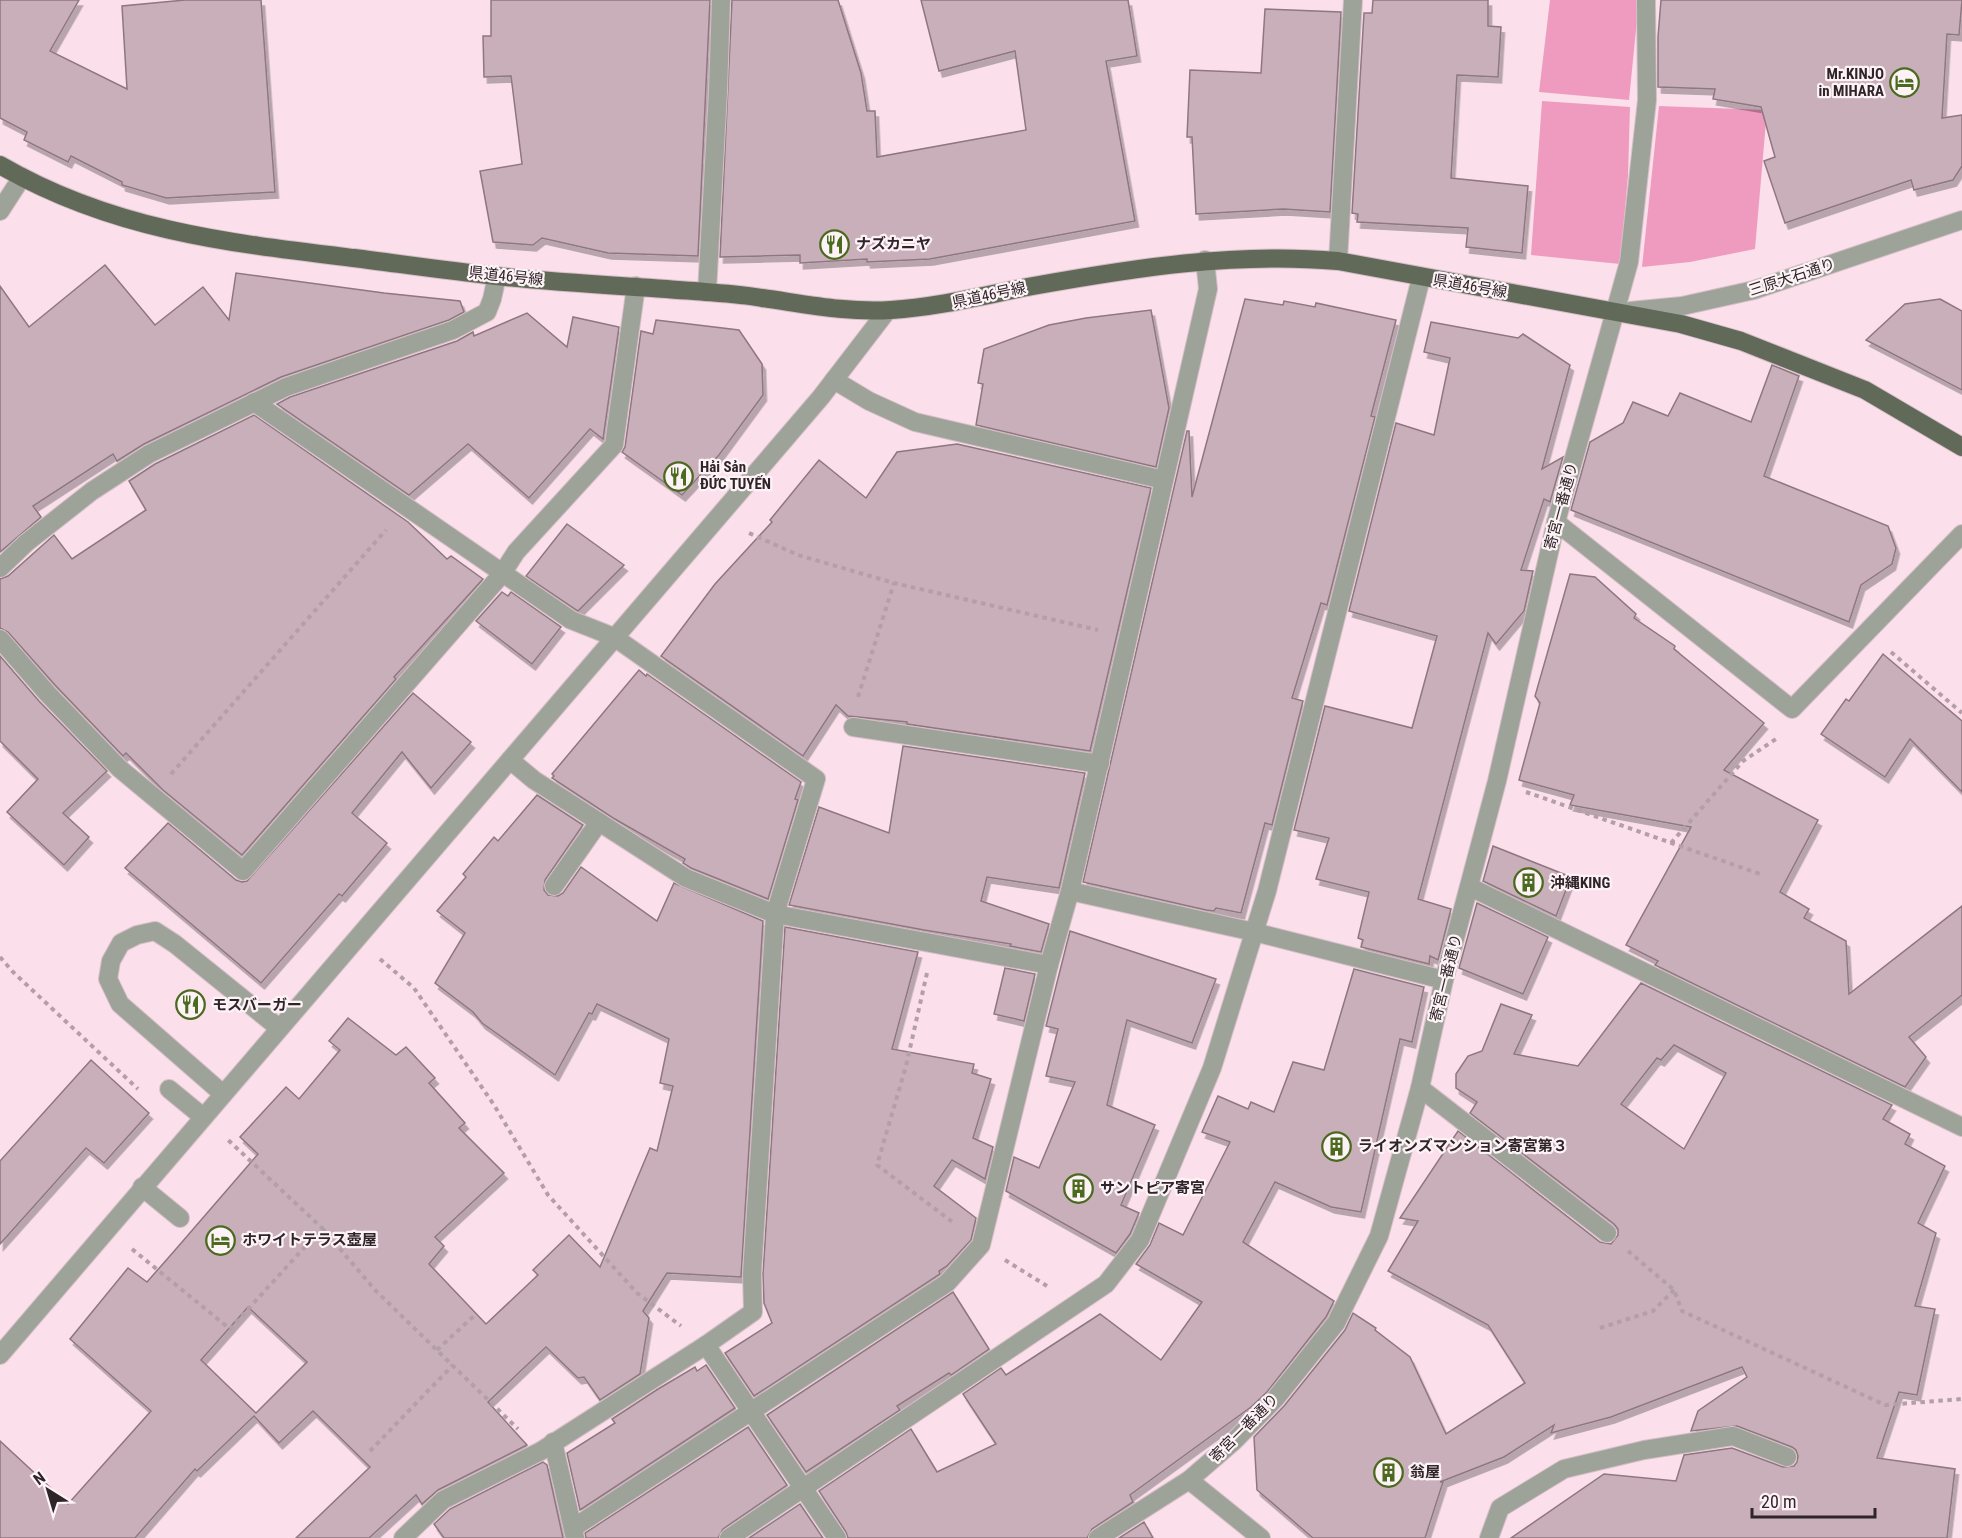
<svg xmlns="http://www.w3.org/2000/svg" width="1962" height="1538" font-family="'Roboto Condensed','Noto Sans JP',sans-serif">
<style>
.green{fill:#ef9bbf}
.building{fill:#c8afb9;stroke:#8f7780;stroke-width:1.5;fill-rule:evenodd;filter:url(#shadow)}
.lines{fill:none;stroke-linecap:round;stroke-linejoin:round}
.minor-casing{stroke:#d6bec8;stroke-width:20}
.major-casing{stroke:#d6bec8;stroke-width:20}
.path{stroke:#b49fa8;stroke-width:4;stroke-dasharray:4.5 4.5;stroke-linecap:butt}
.minor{stroke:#9ea39a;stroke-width:18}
.major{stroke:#616959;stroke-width:18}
.labels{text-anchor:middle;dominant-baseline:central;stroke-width:4.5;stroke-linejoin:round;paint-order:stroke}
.poi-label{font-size:15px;font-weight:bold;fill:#2f2529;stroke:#fdf3f7;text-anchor:start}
.street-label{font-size:15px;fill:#2f2529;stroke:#fdf3f7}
</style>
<defs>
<filter id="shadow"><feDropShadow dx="3.5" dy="6" stdDeviation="0" flood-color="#0004"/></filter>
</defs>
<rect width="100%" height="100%" fill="#fbe0eb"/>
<g class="green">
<path d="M1550,0h86l2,10 -9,90 -90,-8z"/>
<path d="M1542,101l88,6 -2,69 -8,88 -89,-9z"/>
<path d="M1659,106l108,4 -12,139 -65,13 -48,5z"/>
</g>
<g class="building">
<path d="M0,0h79l-29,51 77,38 -5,-83 63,-6h76l14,192 -109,6 -44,-13v-3l-51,-26 -3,6 -44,-22 3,-8 -27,-14z"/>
<path d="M491,0h219l-12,256 -90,-3 -66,-15 -9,7 -40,-3 -13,-71 42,-7 -11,-88 -27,1 -1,-41h8z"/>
<path d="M732,0h106l23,73 6,38h8l2,46 149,-27 -11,-79 -76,20 -18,-71h207l9,56 -31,5 29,160 -205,38 -63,3v-3l-67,4v-8l-80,2z"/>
<path d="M1373,0h115v26l13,1 -3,50 -41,-2 -6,103 77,8 -6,67 -56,-6 2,-19 -111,-6 1,-8 -6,-1 12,-200h8z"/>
<path d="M1661,0h301l-3,35 -12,-1 -5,84 20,-3v51l-9,14 -39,10 -3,-10 -126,43 -21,-62 11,-4 -14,-50 -48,-8 2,-10 -57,-2v-50z"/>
<path d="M1265,9l76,3 -11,200 -47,-3 -87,5 -4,-77h-5l3,-67 71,3z"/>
<path d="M105,265l50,60 48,-38 26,33 7,-47 148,20 76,8 4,11 -15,8 -168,57 -137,67 -27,17 -4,-7 -80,52 8,11 -41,35v-266l29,41z"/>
<path d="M1245,299l38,6 1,-4 31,6 1,-4 80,17 -25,96 4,1 -48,188 -6,-2 -29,95 11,3 -31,124 -7,-2 -24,90 -25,-5 -2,3 -8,-1 -123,-28 104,-451h2l3,66z"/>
<path d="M1940,299l22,12v79l-96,-50 39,-36z"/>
<path d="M1151,310l18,98 -13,59 -180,-42 7,-41 -5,-1 6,-34 65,-24 37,-7z"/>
<path d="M527,313l40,34 6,-30 46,10 -16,112 -13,-10 -61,69 -61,-54 -59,51 -132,-91 13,-7 167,-56 16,-9 1,4z"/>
<path d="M656,320l83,10 23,34 1,31 -44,60 -37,40 -60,-43 3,-5 16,-116 12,3z"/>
<path d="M1431,322l87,16 5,-4 47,31 -28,104 21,-12 -13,45 -6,-3 -23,71 12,1 -9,40 -28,33 -8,-11 -70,266 33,10 -13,51 -8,-4 -1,8 -68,-17 2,-7 -5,-2 11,-46 -53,-13 13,-41 -35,-8 31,-124 87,22 25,-92 -88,-25 47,-188 38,12 16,-77 -26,-6z"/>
<path d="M1772,365l27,11 -35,100 124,50 8,22 -4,16 -31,21 -12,37 -278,-112 19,-68 33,-19 10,-21 35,14 12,-23 71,29z"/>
<path d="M254,415l154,107 39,37 4,-3 32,23 -89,98 2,2 -154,176 -79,-65 -37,-37 -3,3 -68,-71 -47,-53 -8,-4v-49l8,-3 46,-41 18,24 74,-49 -17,-29 26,-17z"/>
<path d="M957,444l194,44 -61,263 -183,-27v-2l-59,-6 -12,-11 -33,51 -142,-100 54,-72 57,-62 -2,-2 49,-60 47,38 31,-46z"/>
<path d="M567,524l57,41 -46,46 -52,-35z"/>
<path d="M1570,574l25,3 41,37 -2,4 41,28 -1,3 90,74 -40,47 94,50 -38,72 29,17 -5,9 42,23 3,53 113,-88v89l-53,42 17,20 -21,30 -250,-122 3,-4 -32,-16 65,-118 -121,-22 4,-10 -55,-15 21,-77 -5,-7z"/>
<path d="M502,592l6,4 3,-4 50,35 -29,37 -56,-43z"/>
<path d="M1883,654l79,67v71l-52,-53 -25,38 -64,-43 25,-35 3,2z"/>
<path d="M0,656l39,45 68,70 -44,42 26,24 -25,28 -57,-53 31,-33 -38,-38z"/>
<path d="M639,670l7,6 1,-2 154,108 -6,17 3,1 -30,99 -77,-31 -8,-5 2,-4 -72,-41 -61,-40 2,-2 -2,-2z"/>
<path d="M413,693l58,49 -40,46 -29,-36 -50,61 35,30 -45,53 -3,-2 -78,89 -136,-115 43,-45 68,57 6,2 5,-1z"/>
<path d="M903,746l182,27 -26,115 -72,-11 -6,24 68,23 -8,28 -31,-6 1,-2 -87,-14 -135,-25 30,-98 70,26z"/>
<path d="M537,795l46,30 -38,55 -1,10 4,5 10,1 5,-3 18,-26 76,54 17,-38 89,38 -22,356 -74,-4 -24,38 6,7 -9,56 -40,26 -16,-23 -6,1 -32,-31 -58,55 39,43 -89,45 -16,14 -6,-9 -47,43h-73l74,-71 -57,-56 -34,32 -25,-27 -57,55 -2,-2 -60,69h-135v-97l68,63 83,-93 -81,-72 58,-71 19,14 29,-33 82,-95 -18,-17 46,-50 13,12 41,-49 -11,-9 19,-23 48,37 10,-8 29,31 -6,5 36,40 -6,5 45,45 -69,64 9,9 -15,18 57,60 52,-49 -5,-5 36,-35 31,32 50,-119 7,3 16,-65 -13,-3 9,-44 -72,-35 -5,10 -3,-1 -34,62 -73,-52 -9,-11 -38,-29 30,-50 -28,-22 29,-34 -3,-3 31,-37 4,4zM248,1307l59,55 -51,51 -55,-53z"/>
<path d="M1493,846l78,31 -15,39 -73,-35z"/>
<path d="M1477,903l71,34 -25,57 -64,-26z"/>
<path d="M785,927l133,25 -26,97 82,15 -2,9 19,6 -18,59 20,9 -8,32 -33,-19 -18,26 42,32 -5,22 -24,26 -8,5 1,3 -186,122 -29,-43 47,-30 -8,-20 -1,-29z"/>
<path d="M1070,931l146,48 -24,64 -65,-23 -20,85 48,20 -34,80 18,8 -9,21 -14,19 -110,-62 8,-34 25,11 36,-86 -29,-6 12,-47 -12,-3z"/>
<path d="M1005,968l30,6 -11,47 -30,-7z"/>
<path d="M1354,969l70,18 -12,55 -12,-3 -39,173 -30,-5 -56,-25 -32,60 91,59 -8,16 -59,75 -16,15 -121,88 3,7 -41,27 -5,9h-239l-2,-6 -27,-41 92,-62 26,43 59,-28 -33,-50 38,-26 5,7 94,-61 61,46 41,-58 -66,-38 14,-19 9,-22 24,12 47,-93 -28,-10 16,-36 30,13 3,-7 23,10 19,-50 31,8z"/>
<path d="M1641,983l251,122 -9,14 27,15 -5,10 40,22 -27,57 18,10 -21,73 20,3 -18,86 -18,-3 -22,66 78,11 -8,69h-436l93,-64 72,7 8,-26 48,-7 51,19 11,-1 3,-4 1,-6 -2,-6 -4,-3 -55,-21 -46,5 7,-20 49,-34 -5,-10 -131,50 -60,16 3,-8 -50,32 -64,25h3l-18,56h-112l-56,-48 -3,-53 30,-31 61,-76 8,-17 23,15 -1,2 35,27 36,77 79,-51 -37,-58 -100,-54 30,-50 -18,-3 58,-87 142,111 11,2 7,-9v-6l-4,-5 -144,-111 7,-11 -21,-14v-14l12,-18 14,-5 19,-47 31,11 -18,39 64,12zM1674,1045l52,28 -42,76 -63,-45 36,-46 4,2z"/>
<path d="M91,1060l58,53 -45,50 -18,-15 -86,96v-83z"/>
<path d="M953,1292l36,57 -38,26 -2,-2 -52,33 3,4 -94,62 -39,-57z"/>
<path d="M706,1365l29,43 -155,102 -13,-57 48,-30 -3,-4 46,-30 37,-22 2,4z"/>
<path d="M748,1427l39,58 -64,44 -5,9h-132l-1,-5z"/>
<path d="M543,1462l4,3 16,73h-119l-10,-14 16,-15z"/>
<path d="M800,1504l23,34h-74z"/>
<path d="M1144,1522l9,16h-34z"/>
</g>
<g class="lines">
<defs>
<g id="minor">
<path d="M0,211l22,-34"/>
<path d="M1338,261l15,-261"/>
<path d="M707,292l11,-201 3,-91"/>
<path d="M1630,311l52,-5 72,-16 208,-70"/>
<path d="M834,380l35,21 46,21 249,58"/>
<path d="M254,402l317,218 43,17 202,142 -41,135 -23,360 1,38 -47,33 -165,106 -98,49 -40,38"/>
<path d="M1556,522l236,187 170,-175"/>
<path d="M0,568l26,-25 66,-52 57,-37 137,-67 167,-57 34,-18 5,-13 5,-23"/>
<path d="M0,639l47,54 72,75 124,103 259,-297 14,-22 98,-107 22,-159"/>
<path d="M853,727l247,37"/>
<path d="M510,760l24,20 152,98 89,36 274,51"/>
<path d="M554,886l45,-64"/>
<path d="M1470,887l492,240"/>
<path d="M1070,891l184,41 190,48"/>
<path d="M1420,1088l187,145"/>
<path d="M169,1089l34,28"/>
<path d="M223,1094l-103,-90 -12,-25 3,-18 10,-18 16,-8 18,-4 20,13 104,84"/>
<path d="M142,1187l38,31"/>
<path d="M706,1345l131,193"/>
<path d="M0,1355l821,-958 66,-86"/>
<path d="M553,1442l22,96"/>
<path d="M1189,1480l72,58"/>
<path d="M573,1528l374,-245 34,-38 68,-280 21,-74 138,-602 -3,-29"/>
<path d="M729,1538l377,-254 34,-44 72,-172 55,-177 154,-613"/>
<path d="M1098,1538l91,-58 45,-39 41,-42 61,-76 43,-87 41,-148 24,-108 53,-199 59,-259 73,-260 18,-162 -1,-100"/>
<path d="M1489,1538l11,-30 64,-39 80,-19 89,-14 54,21"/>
</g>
<path id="major" d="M0,165c112,65 228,78 354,93 47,6 95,13 142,18 66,7 132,10 198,15 23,2 46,3 68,7 43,6 86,15 129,12 48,-3 94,-15 142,-24 101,-18 202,-34 305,-25l343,63 60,17 124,49 97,57"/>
</defs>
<use href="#minor" class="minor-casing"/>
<use href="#major" class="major-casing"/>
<g class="path">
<path d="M749,533l49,22 96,28 204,47"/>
<path d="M1891,652l71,61"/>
<path d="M858,697l36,-114"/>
<path d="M171,774l215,-244"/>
<path d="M1526,792l234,82"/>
<path d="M1671,843l72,-82 36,-24"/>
<path d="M0,957l13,15 125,117"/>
<path d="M380,959l34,29 80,117 54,90 89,98 44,33"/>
<path d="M927,973l-21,93 -29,99 78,59"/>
<path d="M322,1228l54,63 142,138"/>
<path d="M132,1249l98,80 92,-101 -96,-90"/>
<path d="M1628,1251l46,39 8,21 203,94 77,-6"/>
<path d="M1005,1260l42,26"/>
<path d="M1600,1328l53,-17 21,-21"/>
<path d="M437,1350l39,-36"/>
<path d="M370,1451l83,-86"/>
</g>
<use href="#minor" class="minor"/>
<use href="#major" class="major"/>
</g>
<defs>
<symbol id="hotel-ring" viewBox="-11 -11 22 22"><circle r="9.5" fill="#fdf3f7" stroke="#4b6a1f" stroke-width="1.5"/><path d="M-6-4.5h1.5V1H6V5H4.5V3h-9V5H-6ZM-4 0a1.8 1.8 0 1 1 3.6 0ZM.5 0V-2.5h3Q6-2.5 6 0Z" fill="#4b6a1f"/></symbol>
<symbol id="restaurant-ring" viewBox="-11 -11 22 22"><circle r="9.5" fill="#fdf3f7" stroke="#4b6a1f" stroke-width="1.5"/><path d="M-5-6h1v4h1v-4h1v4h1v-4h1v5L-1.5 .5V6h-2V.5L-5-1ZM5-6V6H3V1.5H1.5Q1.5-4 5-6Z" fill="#4b6a1f"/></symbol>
<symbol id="building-ring" viewBox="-11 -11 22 22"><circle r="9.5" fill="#fdf3f7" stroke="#4b6a1f" stroke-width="1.5"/><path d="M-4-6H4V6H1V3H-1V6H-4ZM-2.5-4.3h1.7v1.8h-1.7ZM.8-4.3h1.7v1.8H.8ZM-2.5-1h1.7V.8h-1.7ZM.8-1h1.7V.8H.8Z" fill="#4b6a1f"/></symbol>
</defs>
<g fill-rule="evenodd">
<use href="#hotel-ring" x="1888" y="66" width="33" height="33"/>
<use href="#restaurant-ring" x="818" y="228" width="33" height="33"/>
<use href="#restaurant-ring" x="662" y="460" width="33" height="33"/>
<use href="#building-ring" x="1512" y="866" width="33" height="33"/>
<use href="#restaurant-ring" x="174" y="988" width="33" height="33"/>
<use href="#building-ring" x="1320" y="1130" width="33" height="33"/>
<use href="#building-ring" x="1062" y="1172" width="33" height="33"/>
<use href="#hotel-ring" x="204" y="1224" width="33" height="33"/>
<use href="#building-ring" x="1372" y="1456" width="33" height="33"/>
</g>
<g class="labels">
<g class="poi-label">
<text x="1884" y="74" text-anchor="end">Mr.KINJO<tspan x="1884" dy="17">in MIHARA</tspan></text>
<text x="856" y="244">ナズカニヤ</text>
<text x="700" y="467">Hải Sản<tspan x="700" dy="17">ĐỨC TUYẾN</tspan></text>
<text x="1550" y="883">沖縄KING</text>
<text x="212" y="1005">モスバーガー</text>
<text x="1358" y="1146">ライオンズマンション寄宮第３</text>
<text x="1100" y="1188">サントピア寄宮</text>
<text x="242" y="1240">ホワイトテラス壺屋</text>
<text x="1410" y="1472">翁屋</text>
</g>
<g class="street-label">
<text transform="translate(506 276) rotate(6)">県道46号線</text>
<text transform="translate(1792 277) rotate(-18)">三原大石通り</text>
<text transform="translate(1470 286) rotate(10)">県道46号線</text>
<text transform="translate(989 295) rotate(-12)">県道46号線</text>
<text transform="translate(1561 506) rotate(-75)">寄宮一番通り</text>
<text transform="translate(1446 978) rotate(-76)">寄宮一番通り</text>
<text transform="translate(1244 1428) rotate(-45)">寄宮一番通り</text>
</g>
</g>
<g transform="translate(48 1490) rotate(323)" stroke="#fdf3f7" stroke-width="4.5" paint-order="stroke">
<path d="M0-4.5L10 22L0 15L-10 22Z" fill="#2f2529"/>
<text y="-9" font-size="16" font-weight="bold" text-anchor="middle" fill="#2f2529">N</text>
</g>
<path d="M1752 1508v9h123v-9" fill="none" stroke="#2f2529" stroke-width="3"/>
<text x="1761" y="1508" font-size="18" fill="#2f2529" stroke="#fdf3f7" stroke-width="4.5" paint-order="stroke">20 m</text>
</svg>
